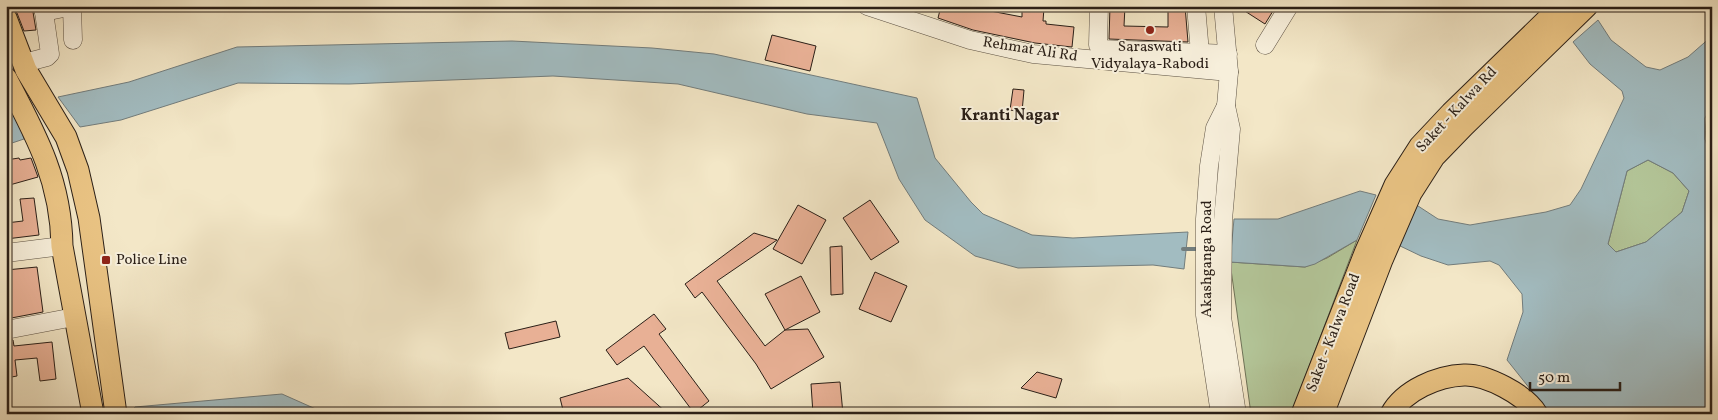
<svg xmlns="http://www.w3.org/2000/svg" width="1718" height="420" font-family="Vollkorn,serif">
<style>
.green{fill:#b4c79a;stroke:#6f7358}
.water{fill:#a2bcc1;stroke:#727d7d;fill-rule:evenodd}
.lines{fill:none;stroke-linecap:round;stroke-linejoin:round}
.stream{stroke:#727d7d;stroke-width:4}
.building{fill:#e8b095;stroke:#2a1f17}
.minor-casing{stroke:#5c5143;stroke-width:19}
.major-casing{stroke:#2a1f17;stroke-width:23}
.minor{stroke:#f7efdb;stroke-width:18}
.major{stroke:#eac484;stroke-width:21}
.poi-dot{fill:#8f2418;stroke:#f7efdb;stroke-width:2}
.labels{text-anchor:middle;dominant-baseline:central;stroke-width:4;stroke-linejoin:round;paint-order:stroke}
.poi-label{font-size:15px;fill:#2a1f17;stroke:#f7efdb}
.street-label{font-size:15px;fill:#2a1f17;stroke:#f7efdb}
.neighbourhood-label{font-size:16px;font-weight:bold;fill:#2a1f17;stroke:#f7efdb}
</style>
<rect width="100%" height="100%" fill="#f3e7c7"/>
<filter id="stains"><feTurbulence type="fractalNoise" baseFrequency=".004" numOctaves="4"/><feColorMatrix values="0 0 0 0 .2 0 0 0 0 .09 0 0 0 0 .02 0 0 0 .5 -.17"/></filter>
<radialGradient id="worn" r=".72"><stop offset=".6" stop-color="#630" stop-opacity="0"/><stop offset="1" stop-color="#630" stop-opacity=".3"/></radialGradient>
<g class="green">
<path d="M1712,105v58c-6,-21 -11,-37 0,-58z"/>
<path d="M1648,160l25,13 16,18 -7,21 -36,30 -30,10 -8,-8 19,-73z"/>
<path d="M1357,240l-66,174h-40l-21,-152 75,5 22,-9z"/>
</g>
<g class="water">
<path d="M1598,20l13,20 35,27 14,3 28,-13 24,-21v69l-7,13v21l7,24v251h-162l-43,-54 16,-48 -1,-18 -23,-29 -9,-4 -42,4 -27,-9 -25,-12 19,-40 23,15 32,6 76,-13 24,-7 11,-16 43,-91 -2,-7 -32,-27 -17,-22zM1648,160l25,13 16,18 -7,21 -36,30 -30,10 -8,-8 19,-73z"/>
<path d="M512,41l140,7 62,6 203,44 18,60 36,44 12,12 49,21 41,3 115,-6 -4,37 -31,-4 -135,3 -43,-12 -50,-36 -26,-41 -22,-56 -70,-9 -129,-30 -125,-8 -204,8 -111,-1 -117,37 -41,7 -22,-30 71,-15 108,-35z"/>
<path d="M15,109l9,30 -18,6v-33z"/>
<path d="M1360,191l16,4 -19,45 -42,24 -10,3 -75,-5 4,-43h44z"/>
<path d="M282,394l45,20h-198l6,-7z"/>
</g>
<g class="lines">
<path class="stream" d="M1183,249h18"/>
</g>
<g class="building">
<path d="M9,6h23l4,24 -12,1 -7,-18z"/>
<path d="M941,6h39v3l42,8v-10l22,1 -1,13h3v3l28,3 -2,20 -37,-4 -62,-13 -35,-12z"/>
<path d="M1110,6h15l-1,20 44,1v-21h17l3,36 -79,-3z"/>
<path d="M1237,6h39l-11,18z"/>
<path d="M772,35l44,11 -6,25 -45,-11z"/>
<path d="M1013,89l11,1 -2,22 -12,-2z"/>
<path d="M19,158l1,2 11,-2 7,19 -32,9v-26z"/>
<path d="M34,198l5,37 -33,4v-16l17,-2 -3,-22z"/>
<path d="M870,200l29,42 -28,18 -28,-42z"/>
<path d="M798,205l28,15 -24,44 -29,-15z"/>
<path d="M754,233l23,7 -60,41 48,65 20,-16 23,-1 16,28 -53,32 -15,-25 -54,-72 -7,6 -10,-14z"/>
<path d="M842,246l1,48 -12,1 -1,-48z"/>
<path d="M37,267l6,45 -37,7v-49z"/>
<path d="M875,272l32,14 -16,36 -32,-13z"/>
<path d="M801,276l19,36 -35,18 -20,-36z"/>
<path d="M654,314l12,15 -7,5 50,67 -15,12 -50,-67 -27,19 -11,-15z"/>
<path d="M556,321l4,16 -51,12 -4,-16z"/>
<path d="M6,340h7l1,6 38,-4 4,37 -16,2 -3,-23 -22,2 2,16 -11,2z"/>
<path d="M1037,372l25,7 -6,19 -35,-10z"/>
<path d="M628,378l40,36h-40l-5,-4 -13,4h-46l-4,-16z"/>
<path d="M840,382l3,32h-30l-2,-30z"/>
</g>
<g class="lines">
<defs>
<g id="minor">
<path d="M42,6l2,6 29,-6"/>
<path d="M867,6l103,34 63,14 196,18"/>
<path d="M1099,6l-1,39 3,4 127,5"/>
<path d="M1196,6l4,47"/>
<path d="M1223,6l6,66 -3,34 5,23 -8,91 -1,97 15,97"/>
<path d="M72,7l1,33"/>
<path d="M1265,45l24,-39"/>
<path d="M24,63l23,-6 3,-3 -6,-42"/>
<path d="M6,253l56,-7"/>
<path d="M6,330l68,-13"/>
<path d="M1220,414l-15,-99v-96l4,-53 6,-38 11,-22"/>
</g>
<g id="major">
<path d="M6,18l20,52 40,67 12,33 11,48 27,196"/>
<path d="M6,78c30,57 55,102 56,168l31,168"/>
<path d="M1302,414l63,-161 30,-68 25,-39 31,-33 110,-107"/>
<path d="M1323,414l59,-154 29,-67 23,-36 30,-31 123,-120"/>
<path d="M1391,414c13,-24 47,-38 73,-39 22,-1 62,20 73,39"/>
</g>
</defs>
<use href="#minor" class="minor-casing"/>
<use href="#major" class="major-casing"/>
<use href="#minor" class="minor"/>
<use href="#major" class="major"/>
</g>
<g class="poi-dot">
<circle cx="1150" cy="30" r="5"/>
<rect x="101" y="255" width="10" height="10" rx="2.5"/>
</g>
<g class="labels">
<g class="poi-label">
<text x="1150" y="47">Saraswati<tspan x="1150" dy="17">Vidyalaya-Rabodi</tspan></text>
<text x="116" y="260" text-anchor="start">Police Line</text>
</g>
<g class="street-label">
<text transform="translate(1030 50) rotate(9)">Rehmat Ali Rd</text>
<text transform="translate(1457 110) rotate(-47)">Saket - Kalwa Rd</text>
<text transform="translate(1207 259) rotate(-90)">Akashganga Road</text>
<text transform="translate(1334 333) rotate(-69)">Saket - Kalwa Road</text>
</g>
<g class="neighbourhood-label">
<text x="1010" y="116">Kranti Nagar</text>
</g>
</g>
<rect width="1718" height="420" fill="none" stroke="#f3e7c7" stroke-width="25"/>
<rect x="8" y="8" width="1703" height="405" fill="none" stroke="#2a1f17" stroke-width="2.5"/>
<rect x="12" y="12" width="1693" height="395" fill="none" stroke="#2a1f17"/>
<path d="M1530 382v8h90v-8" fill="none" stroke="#2a1f17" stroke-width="2.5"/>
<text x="1538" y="382" font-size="15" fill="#2a1f17" stroke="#f7efdb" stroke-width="4" paint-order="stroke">50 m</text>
<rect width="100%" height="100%" filter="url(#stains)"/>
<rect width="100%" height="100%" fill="url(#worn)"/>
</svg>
